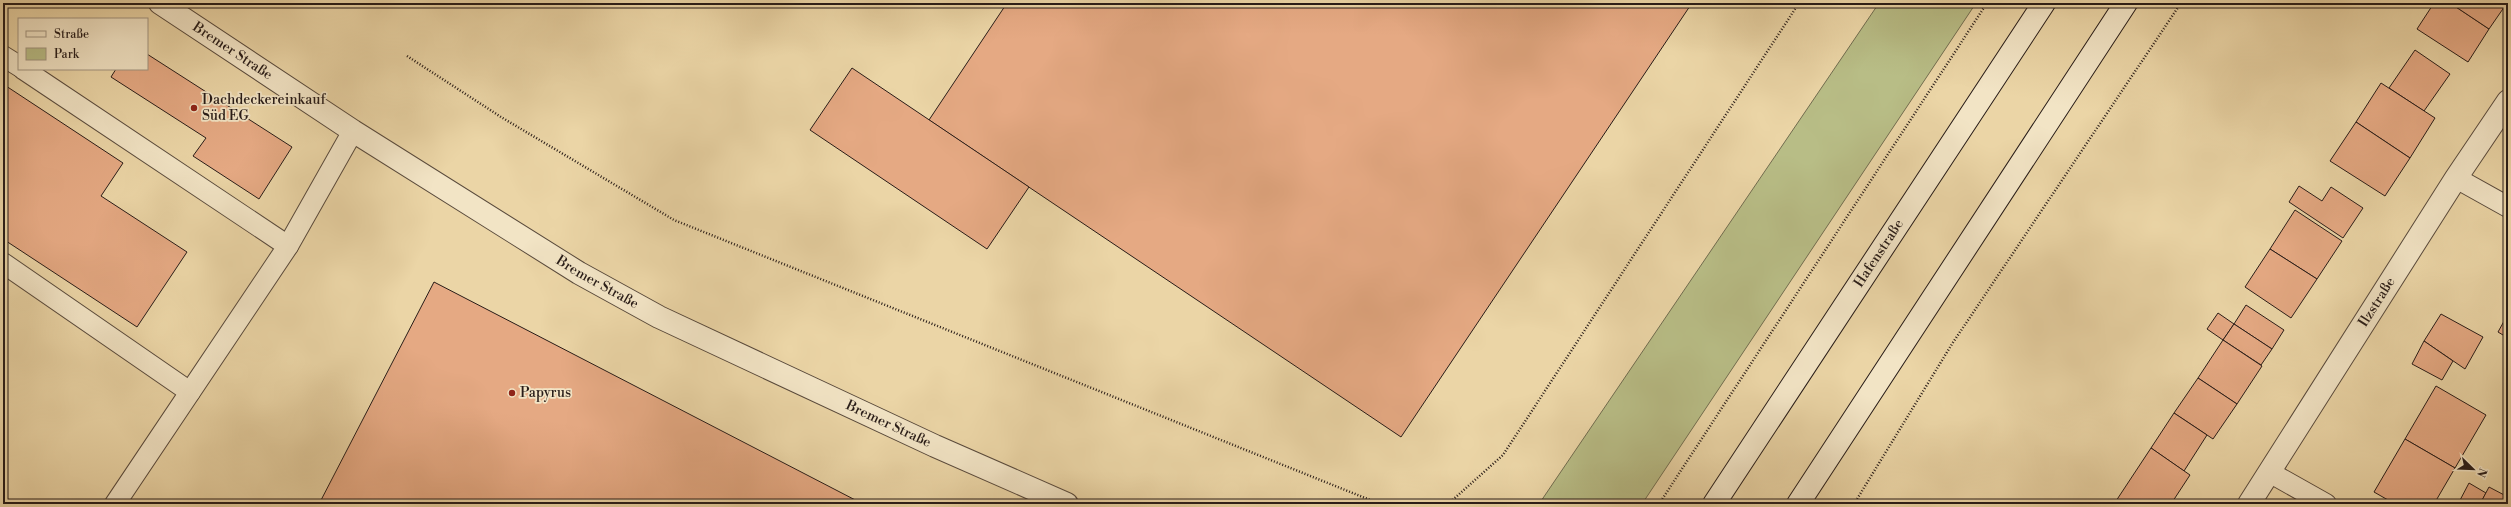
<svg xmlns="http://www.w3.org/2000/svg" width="2511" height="507" font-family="'Libre Bodoni',serif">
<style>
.green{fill:#b8bd86;stroke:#706c4f}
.building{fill:#e5a983;stroke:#281c18}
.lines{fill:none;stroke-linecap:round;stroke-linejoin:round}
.service-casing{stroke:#594a3c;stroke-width:22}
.minor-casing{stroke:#594a3c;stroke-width:24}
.secondary-casing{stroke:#281c18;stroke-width:24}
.path{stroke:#281c18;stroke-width:2.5;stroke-dasharray:1 2;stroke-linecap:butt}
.service{stroke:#f2e4c5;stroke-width:20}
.minor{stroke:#f2e4c5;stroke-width:22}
.secondary{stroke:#f2e4c5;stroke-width:22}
.poi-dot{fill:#8f2418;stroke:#f2e4c5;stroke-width:1.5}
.labels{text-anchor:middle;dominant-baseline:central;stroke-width:3.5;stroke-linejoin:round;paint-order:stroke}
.street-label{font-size:14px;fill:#281c18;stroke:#f2e4c5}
.poi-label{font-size:14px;fill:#281c18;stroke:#f2e4c5;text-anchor:start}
</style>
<rect width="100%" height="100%" fill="#ebd5a6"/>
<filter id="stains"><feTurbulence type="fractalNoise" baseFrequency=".005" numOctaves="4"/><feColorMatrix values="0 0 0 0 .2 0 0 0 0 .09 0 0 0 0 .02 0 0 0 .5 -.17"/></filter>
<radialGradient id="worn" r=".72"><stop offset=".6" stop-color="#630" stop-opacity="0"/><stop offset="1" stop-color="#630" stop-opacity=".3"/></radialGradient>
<path class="green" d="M1879,3h97l-334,501h-103z"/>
<g class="building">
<path d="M1007,3h685l-291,434 -472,-317z"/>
<path d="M2434,3h16l39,26 -21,33 -51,-33z"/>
<path d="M2450,3h57l-18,26z"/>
<path d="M2415,50l35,24 -26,37 -35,-23z"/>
<path d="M147,54l145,93 -33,52 -66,-43 13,-18 -95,-61 5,-8h31z"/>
<path d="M852,68l177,119 -42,62 -177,-119z"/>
<path d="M2381,83l54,35 -25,40 -54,-36z"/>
<path d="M3,84l120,79 -22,33 86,56 -50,75 -134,-88z"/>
<path d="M2356,122l54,36 -25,38 -55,-35z"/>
<path d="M2299,186l23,15 9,-14 32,21 -20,30 -54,-36z"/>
<path d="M2295,210l47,31 -25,38 -47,-30z"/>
<path d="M2270,249l47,30 -26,39 -46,-31z"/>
<path d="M434,282l429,222h-544z"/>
<path d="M2246,305l38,25 -12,19 -38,-25z"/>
<path d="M2218,313l16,11 -11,16 -16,-11z"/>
<path d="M2441,314l42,23 -18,32 -41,-28z"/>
<path d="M2508,314v24l-10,-6z"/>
<path d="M2234,324l38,25 -11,16 -38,-25z"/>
<path d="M2223,340l39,26 -25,38 -39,-26z"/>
<path d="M2424,341l29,20 -11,19 -30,-16z"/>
<path d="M2198,378l39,26 -24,35 -39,-26z"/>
<path d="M2436,386l50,29 -31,53 -50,-29z"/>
<path d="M2174,413l33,22 -23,36 -33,-23z"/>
<path d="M2405,439l50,29 -21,36h-39l-21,-12z"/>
<path d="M2151,448l39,27 -19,29h-57z"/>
<path d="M2469,483l17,10 -6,11h-22z"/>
<path d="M2489,487l19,10v7h-28z"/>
</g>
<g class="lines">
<defs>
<g id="service">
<path d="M3,56l16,10"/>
<path d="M23,69l265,177"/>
<path d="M2456,178l52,29"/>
<path d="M3,263l187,129"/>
<path d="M2269,472l57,32"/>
<path d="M115,504l173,-258 65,-115"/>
</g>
<g id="minor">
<path id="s1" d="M160,3l193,128 226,142 80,44 276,129 132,58"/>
<path id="s2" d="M2249,504l207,-326 52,-77"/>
</g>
<g id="secondary">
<path id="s3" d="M1714,504l330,-501"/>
<path d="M1798,504l328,-501"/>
</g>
</defs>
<use href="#service" class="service-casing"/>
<use href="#minor" class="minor-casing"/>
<use href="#secondary" class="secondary-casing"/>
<g class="path">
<path d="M407,56l94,61 173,103 706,284"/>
<path d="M1448,504l55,-49 296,-452"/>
<path d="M1659,504l328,-501"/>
<path d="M1854,504l98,-160 229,-341"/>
</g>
<use href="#service" class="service"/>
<use href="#minor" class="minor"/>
<use href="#secondary" class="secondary"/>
</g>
<g class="poi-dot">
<circle cx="194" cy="108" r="4"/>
<circle cx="512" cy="393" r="4"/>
</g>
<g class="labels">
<g class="street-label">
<text stroke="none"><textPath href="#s1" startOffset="87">Bremer Straße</textPath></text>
<text stroke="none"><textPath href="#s3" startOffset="300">Hafenstraße</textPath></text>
<text stroke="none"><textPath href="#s1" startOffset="519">Bremer Straße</textPath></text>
<text stroke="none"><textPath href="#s2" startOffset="239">Ilzstraße</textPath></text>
<text stroke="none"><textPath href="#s1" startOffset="843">Bremer Straße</textPath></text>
</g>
<g class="poi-label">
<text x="202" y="100">Dachdeckereinkauf<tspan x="202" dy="16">Süd EG</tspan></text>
<text x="520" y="393">Papyrus</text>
</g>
</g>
<rect width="2511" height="507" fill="none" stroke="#ebd5a6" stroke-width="16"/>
<rect x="4" y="4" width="2503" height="499" fill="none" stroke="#281c18" stroke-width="2"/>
<rect x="8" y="8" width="2495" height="491" fill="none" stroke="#281c18"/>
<rect x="18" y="18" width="130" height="52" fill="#f2e4c5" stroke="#a19480"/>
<rect x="26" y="31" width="20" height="6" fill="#f2e4c5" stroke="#a19480"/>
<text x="54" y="38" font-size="12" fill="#281c18">Straße</text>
<rect x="26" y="48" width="20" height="12" fill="#b8bd86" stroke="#a19480"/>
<text x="54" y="58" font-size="12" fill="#281c18">Park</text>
<g transform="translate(2473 469) rotate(113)" stroke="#f2e4c5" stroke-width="3" paint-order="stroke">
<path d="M0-3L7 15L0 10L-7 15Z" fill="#281c18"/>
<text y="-6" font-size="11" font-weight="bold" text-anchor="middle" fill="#281c18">N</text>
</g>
<rect width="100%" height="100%" filter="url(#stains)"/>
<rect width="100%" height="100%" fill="url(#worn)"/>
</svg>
